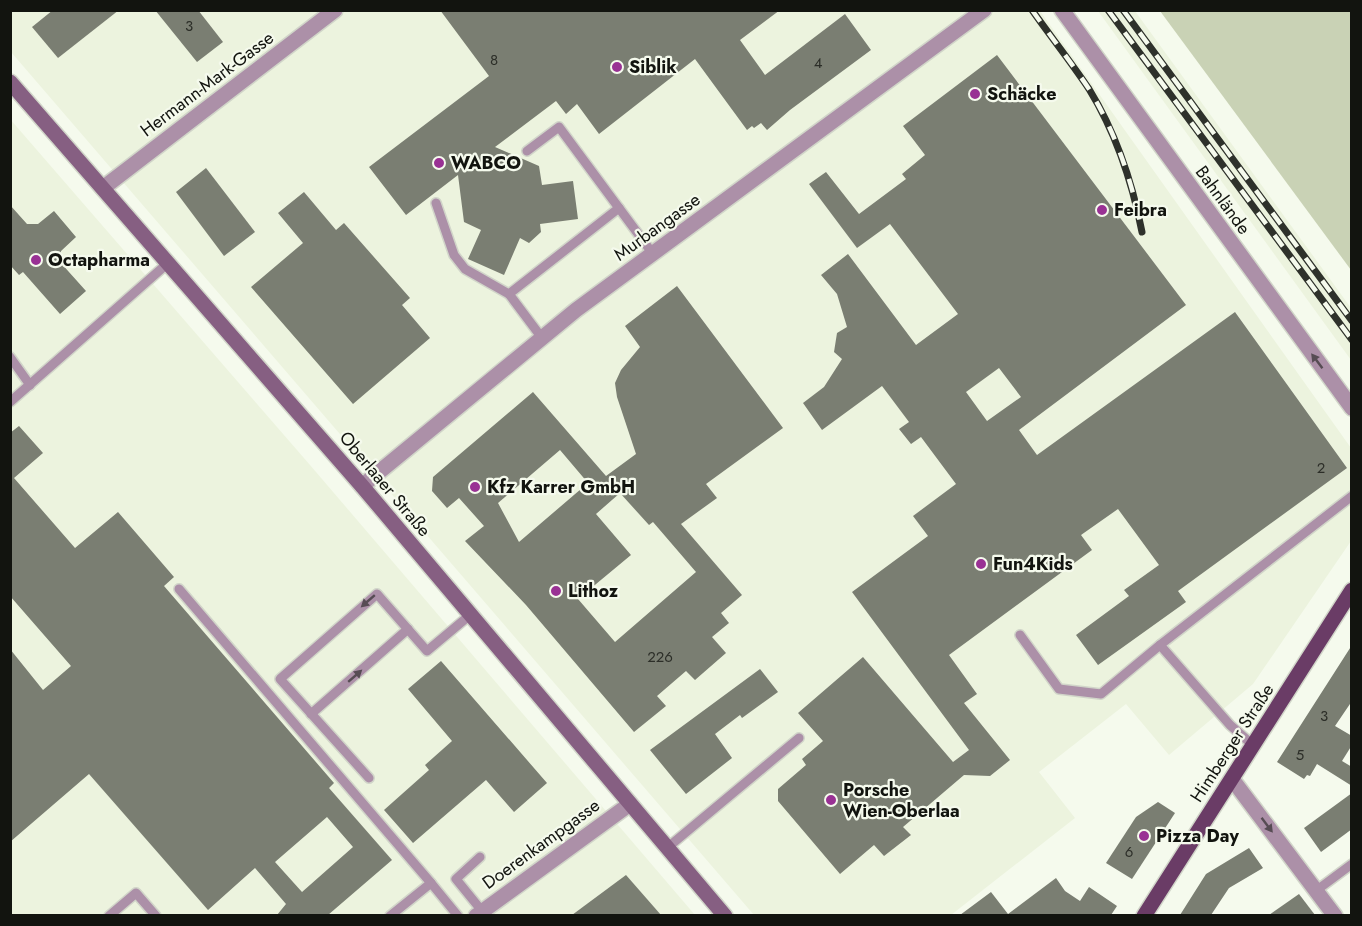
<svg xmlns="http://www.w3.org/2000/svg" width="1362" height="926" font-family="Jost,sans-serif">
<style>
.built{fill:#ecf3de}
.green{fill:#c9d2b5}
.building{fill:#7a7e72;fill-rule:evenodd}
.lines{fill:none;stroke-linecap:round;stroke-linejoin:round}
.service-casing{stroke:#d1d5c9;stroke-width:12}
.minor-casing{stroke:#d1d5c9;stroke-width:18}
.secondary-casing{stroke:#d1d5c9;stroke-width:18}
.primary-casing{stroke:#d1d5c9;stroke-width:18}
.service{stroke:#ac90a8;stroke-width:9}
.minor{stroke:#ac90a8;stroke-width:15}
.secondary{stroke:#865f82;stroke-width:15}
.primary{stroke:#6a3c66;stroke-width:15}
.rail-casing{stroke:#2e312b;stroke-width:7}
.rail{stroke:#f5faed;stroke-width:4.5;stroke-dasharray:14;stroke-linecap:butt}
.oneway{fill:#574c54}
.poi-dot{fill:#993194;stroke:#f5faed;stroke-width:2}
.labels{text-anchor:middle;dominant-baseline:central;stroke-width:4.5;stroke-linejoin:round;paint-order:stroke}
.number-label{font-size:15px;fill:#2c2e28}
.poi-label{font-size:18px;font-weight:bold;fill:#12140f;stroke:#f5faed;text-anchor:start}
.street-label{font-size:18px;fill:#12140f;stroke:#f5faed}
</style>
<rect width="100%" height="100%" fill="#f5faed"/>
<g class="built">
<path d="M10,11h1030l311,437v93l-98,143 -84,71 -43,-51 -87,68 36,46 -124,97h-197l-743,-863z"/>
<path d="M1098,11h37l216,297v52z"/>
<path d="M10,119l300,346 385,450h-684z"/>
</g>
<path class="green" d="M1160,11h191v259z"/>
<g class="building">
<path d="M53,10h66l-61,48 -26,-31z"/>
<path d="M155,10h43l25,32 -26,20z"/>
<path d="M440,10h340l-40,30 25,35 80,-61 26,36 -81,60 -23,20 -6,-7 -7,5 -2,-2 -5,4 -52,-71 -96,75 -22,-30 -11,10 -10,-13 -61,46 44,19 3,19 31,-4 5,38 -38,5 1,8 -12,11 -9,-5 -16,37 -36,-16 13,-29 -17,-8 -6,-47 -52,40 -37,-48 120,-91z"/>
<path d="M997,55l189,250 -167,125 18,25 198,-143 112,156 -169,123 8,11 -88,63 -22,-30 53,-39 -5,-6 35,-25 -41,-56 -37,26 11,15 -143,105 28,39 -13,9 46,57 -20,16 -26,-1 -61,52 8,8 -27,21 -10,-11 -34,29 -62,-73v-12l28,-24 -4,-6 21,-18 -25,-28 65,-56 90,105 16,-12 -117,-158 76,-56 -15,-20 43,-32 -35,-47 -10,7 -12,-15 10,-7 -27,-36 -60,44 -19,-27 21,-16 18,-28 -8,-7 3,-19 10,-6 -10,-33 -16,-19 27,-21 68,91 42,-31 -68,-90 -33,24 -48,-64 17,-12 33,42 47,-35 -4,-5 23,-19 -22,-29zM999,368l22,29 -34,24 -21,-29z"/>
<path d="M206,168l49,64 -31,24 -48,-64z"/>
<path d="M304,192l32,38 8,-7 66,75 -8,7 28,33 -77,66 -102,-117 52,-44 -25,-30z"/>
<path d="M10,205l17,19h11l16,-13 22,26 -15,14 -1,11 26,29 -26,23 -37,-42 -4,3 -9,-10z"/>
<path d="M677,286l106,142 -77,56 11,14 -36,26 61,71 -21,18 8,10 -17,14 14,16 -31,27 -9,-9 -29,25 9,10 -32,26 -108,-127 -61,-64 19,-15 -25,-28 -12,10 -15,-17 1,-14 100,-85 73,84 30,-22 -19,-57 -2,-14 6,-13 19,-23 -15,-21zM560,450l28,33 -69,59 -21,-39zM620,493l29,32 4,-3 43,50 -81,70 -37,-43 53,-44 -35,-41z"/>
<path d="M19,426l24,27 -29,25 61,70 43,-36 56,65 -10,9 170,197 -5,5 63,72 -64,55h-51l9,-11 -31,-36 -47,42 -119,-136 -79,68v-193l33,41 28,-24 -61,-70v-163zM327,817l26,30 -51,45 -27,-30z"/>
<path d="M1352,645v56l-17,25 17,10v9l-10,16 10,6v19l-35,-22 -7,12 -3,-1 -3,4 -27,-17z"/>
<path d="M441,661l106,122 -33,29 -28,-32 -73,63 -29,-33 45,-40 -4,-5 27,-24 -44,-52z"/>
<path d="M760,669l18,23 -36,26 -2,-3 -25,19 17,24 -46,36 -36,-44z"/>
<path d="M1352,793v36l-31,23 -17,-24z"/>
<path d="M1158,802l17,11 -43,66 -26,-16 30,-46z"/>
<path d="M1249,848l14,20 -34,20 -18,27h-31l26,-41z"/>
<path d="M626,875l35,40h-89z"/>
<path d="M1056,878l9,13 15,10 9,-14 28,19 -6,9h-151l31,-23 17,22z"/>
<path d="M1299,894l16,21h-46z"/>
</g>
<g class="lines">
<defs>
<g id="service">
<path d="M527,151l32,-24 94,127"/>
<path d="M436,203l18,52 11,14 44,25"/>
<path d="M542,338l-33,-44 110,-86"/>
<path d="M10,357l20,28"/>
<path d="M10,402l158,-139"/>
<path d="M179,589l252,294"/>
<path d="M1020,635l39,54 42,5 59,-49"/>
<path d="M311,714l97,-85"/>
<path d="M1254,746l-24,-21 -70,-80 192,-149"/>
<path d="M369,778l-89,-99 97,-85 50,57 43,-36"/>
<path d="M667,848l132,-110"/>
<path d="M480,857l-24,22 26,32"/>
<path d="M1317,890l35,-26"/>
<path d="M109,916l27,-23 20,23"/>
<path d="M390,916l41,-33 27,33"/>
</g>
<g id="minor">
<path d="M1062,10l290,398"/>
<path d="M103,188l232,-178"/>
<path d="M362,486l214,-176 408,-300"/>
<path d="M1232,779l103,137"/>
<path d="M476,916l154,-112"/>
</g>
<path id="secondary" d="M10,82l352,404 363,430"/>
<path id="primary" d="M1144,916l208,-326"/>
</defs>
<use href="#service" class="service-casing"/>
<use href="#minor" class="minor-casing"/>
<use href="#secondary" class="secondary-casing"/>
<use href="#primary" class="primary-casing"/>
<use href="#service" class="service"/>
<use href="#minor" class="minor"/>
<use href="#secondary" class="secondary"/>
<use href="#primary" class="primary"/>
<defs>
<g id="rail">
<path d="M1032,10c19,27 39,52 57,79 27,44 43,92 53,143"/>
<path d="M1108,10l244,330"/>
<path d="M1123,10l229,311"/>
</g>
</defs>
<use href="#rail" class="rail-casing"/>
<use href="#rail" class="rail"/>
</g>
<defs><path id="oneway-solid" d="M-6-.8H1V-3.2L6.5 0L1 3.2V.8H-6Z" transform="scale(1.5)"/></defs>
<g class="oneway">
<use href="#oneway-solid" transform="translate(1317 361) rotate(-127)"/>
<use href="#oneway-solid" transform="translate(368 601) rotate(139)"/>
<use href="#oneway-solid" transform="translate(355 676) rotate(-41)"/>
<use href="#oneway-solid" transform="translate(1267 825) rotate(53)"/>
</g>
<g class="poi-dot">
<circle cx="617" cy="67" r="6"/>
<circle cx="975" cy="94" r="6"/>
<circle cx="439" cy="163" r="6"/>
<circle cx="1102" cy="210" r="6"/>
<circle cx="36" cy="260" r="6"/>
<circle cx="475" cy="487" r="6"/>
<circle cx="981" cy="564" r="6"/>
<circle cx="556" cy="591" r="6"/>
<circle cx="831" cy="800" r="6"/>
<circle cx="1144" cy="836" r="6"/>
</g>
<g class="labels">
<g class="number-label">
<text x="189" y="26">3</text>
<text x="494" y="60">8</text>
<text x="818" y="63">4</text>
<text x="1321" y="468">2</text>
<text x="660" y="657">226</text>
<text x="1324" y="716">3</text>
<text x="1300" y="755">5</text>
<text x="1129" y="852">6</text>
</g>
<g class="poi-label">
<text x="629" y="67">Siblik</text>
<text x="987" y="94">Schäcke</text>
<text x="451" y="163">WABCO</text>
<text x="1114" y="210">Feibra</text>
<text x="48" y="260">Octapharma</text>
<text x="487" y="487">Kfz Karrer GmbH</text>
<text x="993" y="564">Fun4Kids</text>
<text x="568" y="591">Lithoz</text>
<text x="843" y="790">Porsche<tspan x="843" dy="21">Wien-Oberlaa</tspan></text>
<text x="1156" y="836">Pizza Day</text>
</g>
<g class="street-label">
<text transform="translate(207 84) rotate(-37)">Hermann-Mark-Gasse</text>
<text transform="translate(1223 200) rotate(54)">Bahnlände</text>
<text transform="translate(657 227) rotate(-36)">Murbangasse</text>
<text transform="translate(385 484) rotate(50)">Oberlaaer Straße</text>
<text transform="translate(1232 743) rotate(-57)">Himberger Straße</text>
<text transform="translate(541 844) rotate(-36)">Doerenkampgasse</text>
</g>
</g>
<rect width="1362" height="926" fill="none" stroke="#12140f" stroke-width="24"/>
</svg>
